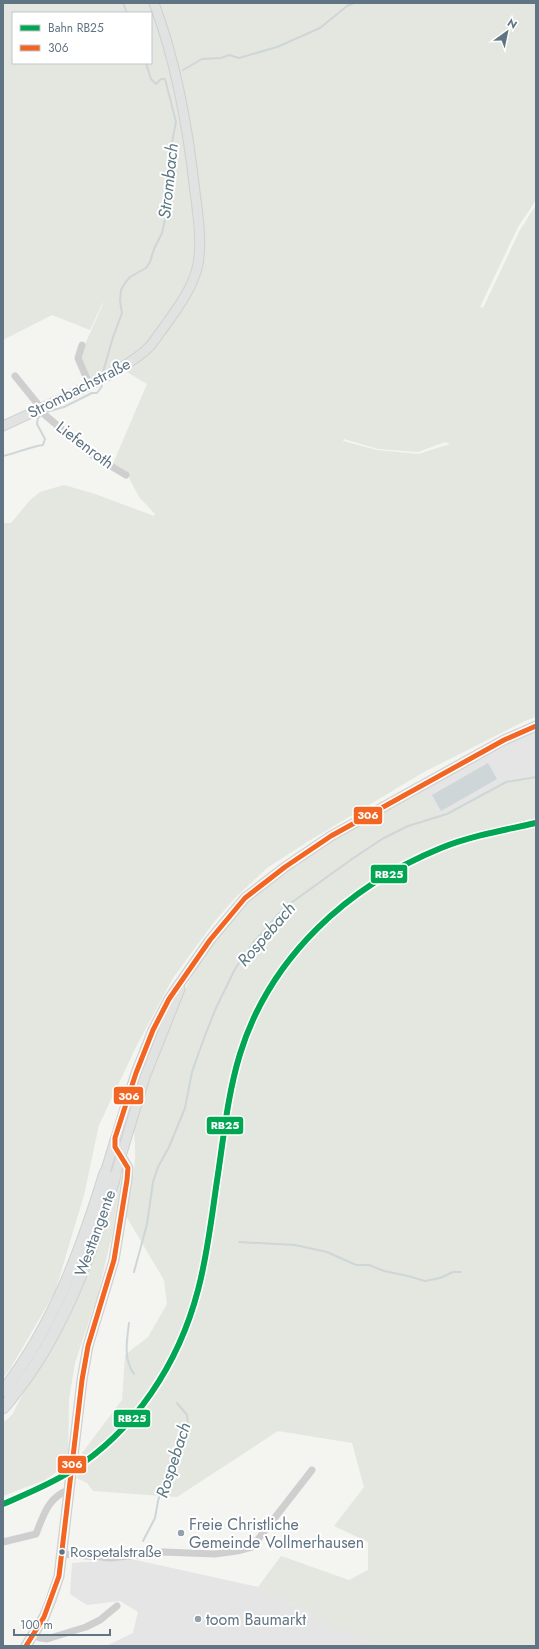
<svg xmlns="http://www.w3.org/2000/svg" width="539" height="1649" font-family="Jost,sans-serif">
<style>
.built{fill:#e4e5e4}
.green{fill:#e3e7df;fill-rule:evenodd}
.water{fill:#ced6d8}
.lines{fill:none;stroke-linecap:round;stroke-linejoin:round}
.stream{stroke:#ced6d8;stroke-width:2}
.major-casing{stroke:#cfd0d0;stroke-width:11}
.highway-casing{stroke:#d0d2d1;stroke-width:13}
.minor{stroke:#cfcfd0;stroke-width:7}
.major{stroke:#e1e2e2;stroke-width:9}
.highway{stroke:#e1e2e2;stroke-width:11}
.bus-1-casing{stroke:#fff;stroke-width:8}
.bus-1{stroke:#f26522;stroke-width:5}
.rail-1-casing{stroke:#fff;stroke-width:9}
.rail-1{stroke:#00a651;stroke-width:6}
.poi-dot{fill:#94a1aa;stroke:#fff;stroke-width:1.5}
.bus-dot{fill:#607484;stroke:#fff;stroke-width:1.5}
.labels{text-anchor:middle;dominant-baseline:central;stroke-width:4;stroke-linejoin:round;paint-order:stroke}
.bus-label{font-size:15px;fill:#607484;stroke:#fff;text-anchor:start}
.street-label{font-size:16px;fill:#607484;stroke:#fff}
.poi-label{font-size:16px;fill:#607484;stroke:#fff;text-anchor:start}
.water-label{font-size:17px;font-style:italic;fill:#5b7782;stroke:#fff}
.line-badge{stroke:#fff;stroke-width:1.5}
.badge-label{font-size:11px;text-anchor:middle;font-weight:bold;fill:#fff}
</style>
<rect width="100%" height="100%" fill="#f4f4f1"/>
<g class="built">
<path d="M536,732v43l-33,7 -63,35 -16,-28 84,-45z"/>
<path d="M131,1559l127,28 117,59h-269l27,-13 5,-21 -18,-11 -33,4 -17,-11 2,-31z"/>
</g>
<g class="green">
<path d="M3,3h147l6,15 21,83 11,58 8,96 -5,23 -23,39 -21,27 -31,23 -28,15 -9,-24 24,-54v-2l-13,28 -38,-15 -49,25zM13,13h138v50h-138z"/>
<path d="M157,3h379v197l-18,27 -38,80 3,1 37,-78 16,-25v512l-11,4 -101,51 -112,67 -45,29 -33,31 -20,23 -41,56 -36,67 -38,80 -15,70 -29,97 -45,77 -7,9v-855h8l19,-23 10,-8 24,-7 31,9 59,22 1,-2 -16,-17 -12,-23 -15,-8 35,-82 -22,-13 25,-19 47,-71 -3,-122zM344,439l34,10 40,3 27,-10 5,2 -32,10 -41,-4 -34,-9z"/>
<path d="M536,775v871h-161l-117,-59 23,-31 68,24 19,-10v-28l-34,-16 30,-39 -12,-44 -74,-12 -101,66 -84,-6 -6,-8 -10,-5 5,-25 40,-53 3,-45 23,-18 19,-33 -3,-24 -38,-64c4,-22 10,-46 9,-69 0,-10 -2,-15 0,-25 17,-52 34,-104 60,-152 49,-89 145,-133 229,-181l16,28 63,-35z"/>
<path d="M173,997l-52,146 -3,2c15,-51 32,-100 55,-148z"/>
<path d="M119,1179l2,2 -9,54 -14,59 -23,69 -6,36 -1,65 -23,16 -42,16v-73l9,-8 22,-42z"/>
</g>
<path class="water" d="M488,763l9,16 -56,32 -9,-16z"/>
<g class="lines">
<g class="stream">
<path d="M123,3l4,10"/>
<path d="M183,70l19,-11 19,-1 8,-3 10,3 38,-11 43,-19 27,-22 7,-3"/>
<path d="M103,372l10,-35 9,-24 -2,-12 1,-11 4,-7 5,-6 16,-9 4,-6 4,-13 8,-16 6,-27 3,-33 -1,-21 6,-30 -11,-43h-4l-5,5 -5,-5 -5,-16"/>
<path d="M46,412l18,-5 28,-14h5l5,-7"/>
<path d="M3,456c14,-3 26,-9 40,-11l2,-6 -8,-15 1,-6 3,-3"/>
<path d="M239,1242l56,3 32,7 29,13h13l15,6 24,5 17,5 15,-3 13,-6h8"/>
<path d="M134,1272l13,-48 6,-42 5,-15 11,-20 16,-39 7,-36 12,-34 12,-30 19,-39 18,-26 31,-35 68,-49 30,-20 26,-13 39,-12 59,-32 30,-5"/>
<path d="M129,1323c-2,17 -6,36 5,51"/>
<path d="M143,1541l12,-23 3,-17 13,-43 13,-21 4,-14 -1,-8 -10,-12"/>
</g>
<defs>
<g id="major">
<path d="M3,426c35,-16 70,-32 104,-50 14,-8 28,-16 40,-27 6,-5 10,-13 15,-19 14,-20 31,-41 36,-66 4,-23 0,-49 -3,-72 -7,-64 -18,-128 -41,-189"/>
<path d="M105,1173l31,-100 17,-43 16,-31 41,-59 35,-42 40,-31 46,-31 173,-96 32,-14"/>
<path d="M115,1176l30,-99 35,-88"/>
<path d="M26,1646l18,-29 7,-17 8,-24 23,-196 6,-34 26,-86 13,-80 1,-12 -10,-16 -3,-12"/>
</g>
<g id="highway">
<path d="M3,1391c50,-64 78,-140 102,-218"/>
<path d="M3,1408c7,-8 13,-16 19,-24 45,-61 71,-136 93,-208"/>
</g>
</defs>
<use href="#major" class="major-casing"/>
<use href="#highway" class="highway-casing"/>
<g class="minor">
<path d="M82,345l-4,13 12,28"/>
<path d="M15,376l26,32 4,7 47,40 34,20"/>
<path d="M3,1542l33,-8c7,-18 13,-39 34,-44"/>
<path d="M62,1554l49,4 52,-6 52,2 22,-3 15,-4 60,-77"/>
<path d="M33,1635l7,3 7,1 39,-12 14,-7 17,-14"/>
</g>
<use href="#major" class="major"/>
<use href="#highway" class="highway"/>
<defs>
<path id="bus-1" d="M26,1646l18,-29 15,-41 23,-196 6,-34 26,-86 13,-80 1,-12 -13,-21v-9l21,-65 17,-43 16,-31 41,-59 35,-42 40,-31 46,-31 173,-96 32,-14"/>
</defs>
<use href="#bus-1" class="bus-1-casing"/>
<use href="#bus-1" class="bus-1"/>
<defs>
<path id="rail-1" d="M3,1504c23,-10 46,-19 68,-33 64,-40 108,-108 127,-181 10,-37 14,-77 20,-116 6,-40 10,-81 22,-120 30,-97 108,-168 201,-206 30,-12 63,-18 95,-25"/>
</defs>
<use href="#rail-1" class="rail-1-casing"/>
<use href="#rail-1" class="rail-1"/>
</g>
<g class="poi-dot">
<circle cx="181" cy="1533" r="4"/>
<circle cx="198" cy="1619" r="4"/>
</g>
<circle class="bus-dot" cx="62" cy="1552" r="3.5"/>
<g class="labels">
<g class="bus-label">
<text x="70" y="1552">Rospetalstraße</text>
</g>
<g class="street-label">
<text transform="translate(79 388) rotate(-27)">Strombachstraße</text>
<text transform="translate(85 445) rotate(37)">Liefenroth</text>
<text transform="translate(95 1233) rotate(-70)">Westtangente</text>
</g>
<g class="poi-label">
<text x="189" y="1524">Freie Christliche<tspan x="189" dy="18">Gemeinde Vollmerhausen</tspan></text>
<text x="206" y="1619">toom Baumarkt</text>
</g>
<g class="water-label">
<text transform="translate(168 181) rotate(-84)">Strombach</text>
<text transform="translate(266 934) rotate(-49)">Rospebach</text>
<text transform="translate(173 1460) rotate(-72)">Rospebach</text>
</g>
</g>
<g class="line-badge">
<rect x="353" y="806" width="30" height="19" rx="4" fill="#f26522"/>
<rect x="370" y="864" width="38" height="20" rx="4" fill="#00a651"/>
<rect x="113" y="1086" width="31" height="19" rx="4" fill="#f26522"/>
<rect x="206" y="1116" width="38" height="19" rx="4" fill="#00a651"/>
<rect x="113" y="1409" width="38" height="19" rx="4" fill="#00a651"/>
<rect x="57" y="1455" width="30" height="19" rx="4" fill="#f26522"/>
</g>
<g class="badge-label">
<text x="368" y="819">306</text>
<text x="389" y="878">RB25</text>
<text x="129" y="1100">306</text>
<text x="225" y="1129">RB25</text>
<text x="132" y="1422">RB25</text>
<text x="72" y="1468">306</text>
</g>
<rect width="539" height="1649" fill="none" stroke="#607484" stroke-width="8"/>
<rect x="12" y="12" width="140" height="52" fill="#ffffff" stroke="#bfc7ce"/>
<rect x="20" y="25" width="20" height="6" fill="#00a651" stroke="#bfc7ce"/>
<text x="48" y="32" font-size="12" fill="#607484">Bahn RB25</text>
<rect x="20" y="45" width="20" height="6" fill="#f26522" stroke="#bfc7ce"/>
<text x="48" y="52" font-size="12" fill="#607484">306</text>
<g transform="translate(507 32) rotate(33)" stroke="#ffffff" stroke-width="3" paint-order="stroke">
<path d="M0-3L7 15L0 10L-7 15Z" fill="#607484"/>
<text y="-6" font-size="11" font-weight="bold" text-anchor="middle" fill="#607484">N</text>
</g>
<path d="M14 1629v6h96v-6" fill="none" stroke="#607484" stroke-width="2"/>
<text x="20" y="1629" font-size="12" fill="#607484" stroke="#ffffff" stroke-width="3" paint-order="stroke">100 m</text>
</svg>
